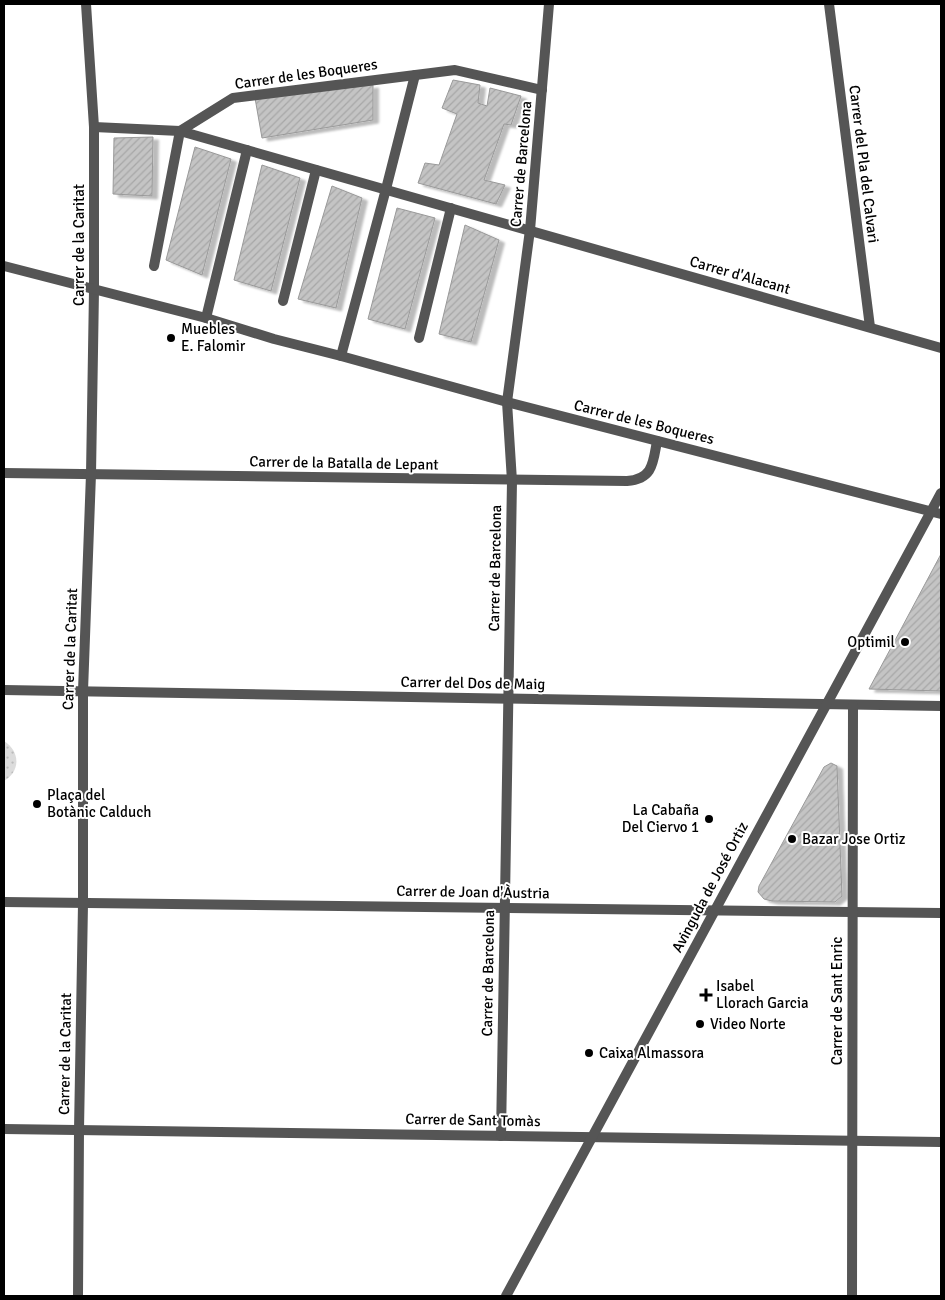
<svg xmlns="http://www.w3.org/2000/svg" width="945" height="1300" font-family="Signika,sans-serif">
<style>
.grass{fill:url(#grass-dots)}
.building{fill:url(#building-hatch);stroke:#999;filter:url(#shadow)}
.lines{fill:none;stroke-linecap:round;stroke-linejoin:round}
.minor{stroke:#555;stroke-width:10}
.tertiary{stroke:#555;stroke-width:10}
.poi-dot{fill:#000;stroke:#fff;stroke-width:2}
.labels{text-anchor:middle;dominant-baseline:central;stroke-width:4;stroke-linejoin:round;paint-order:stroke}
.street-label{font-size:15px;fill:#000;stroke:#fff}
.poi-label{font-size:15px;fill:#000;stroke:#fff;text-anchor:start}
</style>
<defs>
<pattern id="grass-dots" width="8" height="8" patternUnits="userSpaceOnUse" patternTransform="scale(1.25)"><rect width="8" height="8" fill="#dcdcdc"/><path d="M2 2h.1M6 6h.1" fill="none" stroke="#bbb" stroke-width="1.8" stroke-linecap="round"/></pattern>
<pattern id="building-hatch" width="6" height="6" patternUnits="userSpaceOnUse" patternTransform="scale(1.25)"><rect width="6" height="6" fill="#c4c4c4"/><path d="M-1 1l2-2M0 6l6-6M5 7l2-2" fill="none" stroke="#a7a7a7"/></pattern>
<filter id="shadow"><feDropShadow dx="5.5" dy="3" stdDeviation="1" flood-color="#0004"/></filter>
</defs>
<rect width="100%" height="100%" fill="#fff"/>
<path class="grass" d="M4,741c16,10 17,30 0,40z"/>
<g class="building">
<path d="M453,80l27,5 -2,18 9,3 3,-18 31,8 -10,29 -7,-1 -20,56 21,5 -9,19 -78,-21 7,-20 14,2 18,-51 -15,-6z"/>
<path d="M373,85v35l-111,18 -7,-40z"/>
<path d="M153,137l-1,59 -39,-2 1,-56z"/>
<path d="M195,147l36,12 -29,116 -36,-15z"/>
<path d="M262,165l38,13 -29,113 -37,-11z"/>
<path d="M332,186l30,12 -26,110 -38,-9z"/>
<path d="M397,208l38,10 -30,111 -37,-10z"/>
<path d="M465,225l34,15 -28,102 -32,-8z"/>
<path d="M941,554v137l-72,-2z"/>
<path d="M831,763l6,3 5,130 -7,6 -63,-1 -8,-2 -6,-7 1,-6 65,-119z"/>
</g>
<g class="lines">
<g class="minor">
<path d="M829,4l41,323"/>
<path d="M94,127l86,4 761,217"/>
<path d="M154,266l26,-135 53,-33 222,-28 87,20"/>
<path d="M283,301l33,-131"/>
<path d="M206,318l41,-168"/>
<path d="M419,338l32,-130"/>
<path d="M341,356l45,-167 29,-114"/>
<path d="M4,473l623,8c26,-2 26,-18 30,-40"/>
<path d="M4,690l937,16"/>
<path d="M4,902l937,11"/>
<path d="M4,1129l937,13"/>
<path d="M501,1136l11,-655 -5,-79 23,-172 19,-226"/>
<path d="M78,1296l1,-166 4,-226v-213l8,-217 3,-184v-163l-8,-123"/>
<path d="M852,1296l1,-591"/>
</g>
<g class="tertiary">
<path d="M4,266l202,52 68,21 67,17 166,46 434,112"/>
<path d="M506,1296l435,-803"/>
</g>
</g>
<g class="poi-dot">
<circle cx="171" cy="338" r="5"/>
<circle cx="905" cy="642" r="5"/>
<circle cx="37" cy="804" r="5"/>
<circle cx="709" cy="819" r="5"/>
<circle cx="792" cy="839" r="5"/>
<path d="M703.5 987.5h5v5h5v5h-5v5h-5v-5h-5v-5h5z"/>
<circle cx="700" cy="1024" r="5"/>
<circle cx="589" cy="1053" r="5"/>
</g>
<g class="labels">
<g class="street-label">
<text transform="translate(306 74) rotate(-8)">Carrer de les Boqueres</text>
<text transform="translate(521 164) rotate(-85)">Carrer de Barcelona</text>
<text transform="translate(864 164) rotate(83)">Carrer del Pla del Calvari</text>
<text transform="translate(79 245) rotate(-90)">Carrer de la Caritat</text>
<text transform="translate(740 275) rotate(16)">Carrer d'Alacant</text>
<text transform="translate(644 422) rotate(14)">Carrer de les Boqueres</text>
<text transform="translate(344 463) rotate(1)">Carrer de la Batalla de Lepant</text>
<text transform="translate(495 568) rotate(-89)">Carrer de Barcelona</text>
<text transform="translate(70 649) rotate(-88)">Carrer de la Caritat</text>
<text transform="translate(473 683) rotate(1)">Carrer del Dos de Maig</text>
<text transform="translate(710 887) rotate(-62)">Avinguda de José Ortiz</text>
<text transform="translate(473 892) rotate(1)">Carrer de Joan d'Àustria</text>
<text transform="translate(488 973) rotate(-89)">Carrer de Barcelona</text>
<text transform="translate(837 1001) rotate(-90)">Carrer de Sant Enric</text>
<text transform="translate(65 1054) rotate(-89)">Carrer de la Caritat</text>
<text transform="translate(473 1120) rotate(1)">Carrer de Sant Tomàs</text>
</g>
<g class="poi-label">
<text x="181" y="329">Muebles<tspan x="181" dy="17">E. Falomir</tspan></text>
<text x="895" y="642" text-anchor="end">Optimil</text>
<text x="47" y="795">Plaça del<tspan x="47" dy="17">Botànic Calduch</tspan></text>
<text x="699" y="810" text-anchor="end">La Cabaña<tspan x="699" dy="17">Del Ciervo 1</tspan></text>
<text x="802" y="839">Bazar Jose Ortiz</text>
<text x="716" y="986">Isabel<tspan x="716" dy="17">Llorach Garcia</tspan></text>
<text x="710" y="1024">Video Norte</text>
<text x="599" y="1053">Caixa Almassora</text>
</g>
</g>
<rect width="945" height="1300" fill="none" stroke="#000000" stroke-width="10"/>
</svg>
